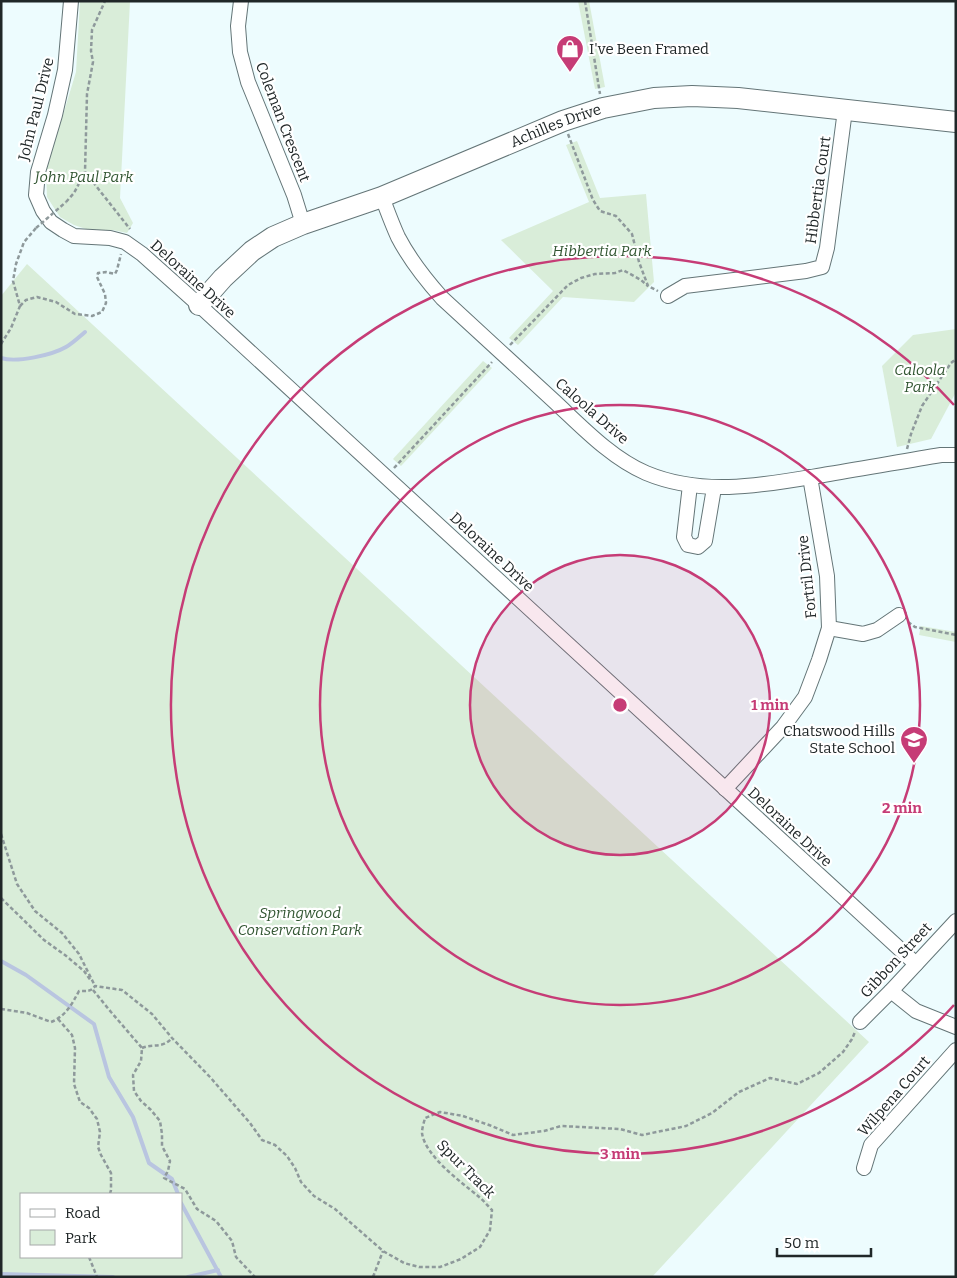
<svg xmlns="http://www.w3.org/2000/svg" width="957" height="1278" font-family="Bitter,serif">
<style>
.green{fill:#d9edd9;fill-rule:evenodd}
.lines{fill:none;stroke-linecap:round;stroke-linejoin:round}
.stream{stroke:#b9c5e0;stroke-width:4}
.street-casing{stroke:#647577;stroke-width:16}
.secondary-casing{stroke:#647577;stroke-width:22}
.path{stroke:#8e999b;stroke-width:2.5;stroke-dasharray:4 2.5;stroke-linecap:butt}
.street{stroke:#fff;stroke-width:14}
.secondary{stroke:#fff;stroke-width:20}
.path-bridge{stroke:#8e999b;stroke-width:2.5;stroke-dasharray:4 2.5;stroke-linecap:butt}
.ring{fill:none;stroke:#c63c76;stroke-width:2.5}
.labels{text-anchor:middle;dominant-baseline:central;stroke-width:4.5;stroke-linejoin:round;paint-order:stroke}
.poi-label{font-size:15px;fill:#202728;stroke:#fff;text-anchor:start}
.street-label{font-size:15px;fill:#202728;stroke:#fff}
.park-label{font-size:15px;font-style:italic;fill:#325632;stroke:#fff}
.centre{fill:#c63c76;stroke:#fff;stroke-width:2.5}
.ring-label{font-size:15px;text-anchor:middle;font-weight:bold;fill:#c63c76;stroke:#fff;stroke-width:4.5;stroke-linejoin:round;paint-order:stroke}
</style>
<rect width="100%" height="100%" fill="#edfcfe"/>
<g class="green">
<path d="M80,1h50l-10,197 13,25 -6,10 -14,-3h-24l-15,-5 -14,-8 -13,-20 -1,-26 30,-99z"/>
<path d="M578,1h11l16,86 -10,2z"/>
<path d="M577,141l23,57 46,-4 8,88 -20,20 -71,-5 -45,48 -9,-7 44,-47 -52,-51 88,-38 -23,-57z"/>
<path d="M27,264l842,778 -217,235h-651v-981zM181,1194v63h-160v-63z"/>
<path d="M956,329v63l-25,47 -34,8 -15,-81 31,-31z"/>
<path d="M483,361l9,7 -91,98 -8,-7z"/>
<path d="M921,626l35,6v10l-37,-7z"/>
</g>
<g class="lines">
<g class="stream">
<path d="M1,358c16,5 51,-3 65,-11 7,-4 13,-10 19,-15"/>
<path d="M1,961l25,14 68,49 15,53 24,40 16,46 23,16 6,15"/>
<path d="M181,1203l40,74"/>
<path d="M1,1274l112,3"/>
<path d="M188,1277l30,-7"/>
</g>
<defs>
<g id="street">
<path d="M71,1l-6,69 -10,45 -17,57 -2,23 7,16 8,11 12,8 11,6 36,2 15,4 17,12 57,51 717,659"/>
<path d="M241,1l-3,25 2,26 8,30 46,113 9,29"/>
<path d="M382,197c5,13 10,27 16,40 12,23 27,42 44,61 37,34 74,68 112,103 27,25 57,57 92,72 60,25 122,11 183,1 38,-6 75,-13 112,-19h15"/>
<path d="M668,296l17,-10 121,-15 16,-4 5,-19 18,-138"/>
<path d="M690,485l-6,52 4,8 10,2 7,-6 9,-53"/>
<path d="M829,628l34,6 14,-4 22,-15"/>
<path d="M725,789l58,-62 22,-30 14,-37 10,-32 -2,-52 -17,-99"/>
<path d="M891,991l25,20 40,16"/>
<path d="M860,1022l31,-31 65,-70"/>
<path d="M864,1168l7,-23 85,-95"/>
</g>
<g id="secondary">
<path id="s1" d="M199,305l24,-27 29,-27 21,-14 30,-13 79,-27 181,-76 40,-13 51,-10 38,-2 46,2 218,24"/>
</g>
</defs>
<use href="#street" class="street-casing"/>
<use href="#secondary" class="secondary-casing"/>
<g class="path">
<path d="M585,1l15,93"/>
<path d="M568,134l25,66 7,11 16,5 16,18 7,28 9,24 10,5"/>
<path d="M85,172l45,57"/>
<path d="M66,202l8,-9 11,-21 2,-78 6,-32 -2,-11 1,-21 13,-29"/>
<path d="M20,306l6,-6 11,-3 19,5 19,12 17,2 10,-4 4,-9 -1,-9 -8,-17 1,-4 8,-1 9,2 2,-4 4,-16"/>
<path d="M1,344l10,-16 9,-22 -7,-25 3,-17 8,-22 12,-14"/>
<path d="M510,345l58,-60 13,-7 14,-4 20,-1 8,-3 18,10 7,6"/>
<path d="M907,449l4,-15 11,-28 29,-43 5,-4"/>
<path d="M394,468l98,-106"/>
<path d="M908,622l7,5 41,8"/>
<path d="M1,834l16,50 18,27 27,22 17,21 16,32"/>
<path d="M1,898l43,42 21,15 19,16 7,10"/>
<path d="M93,990l18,22 31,36 -1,13 -8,14 1,16 7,10 10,9 9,11 2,13v12l8,15 -2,10 -4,7 21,11 12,20 19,12 16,20 4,16 19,20"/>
<path d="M1,1009l26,4 24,9c15,-6 21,-18 28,-31 7,0 12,1 16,-5l27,4 30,24 20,24 38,39 40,46 12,17 13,5 12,11 8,12 6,14 13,14 21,13 48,42 21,12 15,4h21l21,-8 19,-12 10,-17 2,-20c-5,-5 -9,-10 -14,-14 -17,-14 -53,-40 -56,-63 0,-5 2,-11 3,-15l15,-6 23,4 26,9 24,10 31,-4 17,-5 59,3 22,6 44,-9 26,-13 27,-21 31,-14 27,6 22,-11 24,-21 9,-13 3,-7"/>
<path d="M58,1019l14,16 3,13 -1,36 6,18 9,6 8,11 3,13 -2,15 3,8 10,18v17l-1,4"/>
<path d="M142,1048c12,-5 20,1 30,-10"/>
<path d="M89,1257l8,20"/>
<path d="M373,1277l10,-26"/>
</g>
<use href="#street" class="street"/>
<use href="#secondary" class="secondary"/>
<path class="path-bridge" d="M36,228l30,-26"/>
</g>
<circle cx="620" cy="705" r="150" fill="#c63c76" fill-opacity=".12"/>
<g class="ring">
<circle cx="620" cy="705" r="150"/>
<circle cx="620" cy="705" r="300"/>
<path d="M954 1005A449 449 0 1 1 954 405"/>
</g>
<defs>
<symbol id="shop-pin" viewBox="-11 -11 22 30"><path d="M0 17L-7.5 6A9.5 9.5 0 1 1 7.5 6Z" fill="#c63c76" stroke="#fff"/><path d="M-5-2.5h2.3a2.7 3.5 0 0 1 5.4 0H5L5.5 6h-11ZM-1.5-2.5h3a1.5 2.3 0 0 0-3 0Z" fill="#fff"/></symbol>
<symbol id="school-pin" viewBox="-11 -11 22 30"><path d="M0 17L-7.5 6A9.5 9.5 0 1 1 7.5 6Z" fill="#c63c76" stroke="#fff"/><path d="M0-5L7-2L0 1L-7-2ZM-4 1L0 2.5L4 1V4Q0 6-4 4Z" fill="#fff"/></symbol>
</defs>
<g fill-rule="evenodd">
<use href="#shop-pin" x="554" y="33" width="32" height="43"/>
<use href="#school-pin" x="898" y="724" width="32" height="43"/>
</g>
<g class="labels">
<g class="poi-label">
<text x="589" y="49">I've Been Framed</text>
<text x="895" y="731" text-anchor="end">Chatswood Hills<tspan x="895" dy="17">State School</tspan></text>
</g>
<g class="street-label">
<text transform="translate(36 109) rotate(-76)">John Paul Drive</text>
<text transform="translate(283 122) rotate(69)">Coleman Crescent</text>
<text stroke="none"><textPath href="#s1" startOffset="405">Achilles Drive</textPath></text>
<text transform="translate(818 190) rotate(-82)">Hibbertia Court</text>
<text transform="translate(193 279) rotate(42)">Deloraine Drive</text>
<text transform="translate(592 411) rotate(41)">Caloola Drive</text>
<text transform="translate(492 552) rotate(43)">Deloraine Drive</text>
<text transform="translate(807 577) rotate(-96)">Fortril Drive</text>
<text transform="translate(790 827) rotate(43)">Deloraine Drive</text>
<text transform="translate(896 960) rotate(-47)">Gibbon Street</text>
<text transform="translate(894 1096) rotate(-49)">Wilpena Court</text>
<text transform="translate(466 1169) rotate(45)">Spur Track</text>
</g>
<g class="park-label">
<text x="84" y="177">John Paul Park</text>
<text x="602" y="251">Hibbertia Park</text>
<text x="920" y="370">Caloola<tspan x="920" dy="17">Park</tspan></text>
<text x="300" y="913">Springwood<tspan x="300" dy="17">Conservation Park</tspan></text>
</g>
</g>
<circle cx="620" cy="705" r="8" class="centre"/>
<g class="ring-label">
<text x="770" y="710">1 min</text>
<text x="902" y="813">2 min</text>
<text x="620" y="1159">3 min</text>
</g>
<rect width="957" height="1278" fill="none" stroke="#202728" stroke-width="5"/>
<rect x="20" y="1193" width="162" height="65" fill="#ffffff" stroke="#a6a9a9"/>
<rect x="30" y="1209" width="25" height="8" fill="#ffffff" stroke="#a6a9a9"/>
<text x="65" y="1218" font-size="15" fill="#202728">Road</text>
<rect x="30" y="1230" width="25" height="15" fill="#d9edd9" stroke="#a6a9a9"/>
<text x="65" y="1243" font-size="15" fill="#202728">Park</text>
<path d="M777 1248v8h94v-8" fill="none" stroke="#202728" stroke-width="2.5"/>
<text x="784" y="1248" font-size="15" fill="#202728" stroke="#ffffff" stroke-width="4" paint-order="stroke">50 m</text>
</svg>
